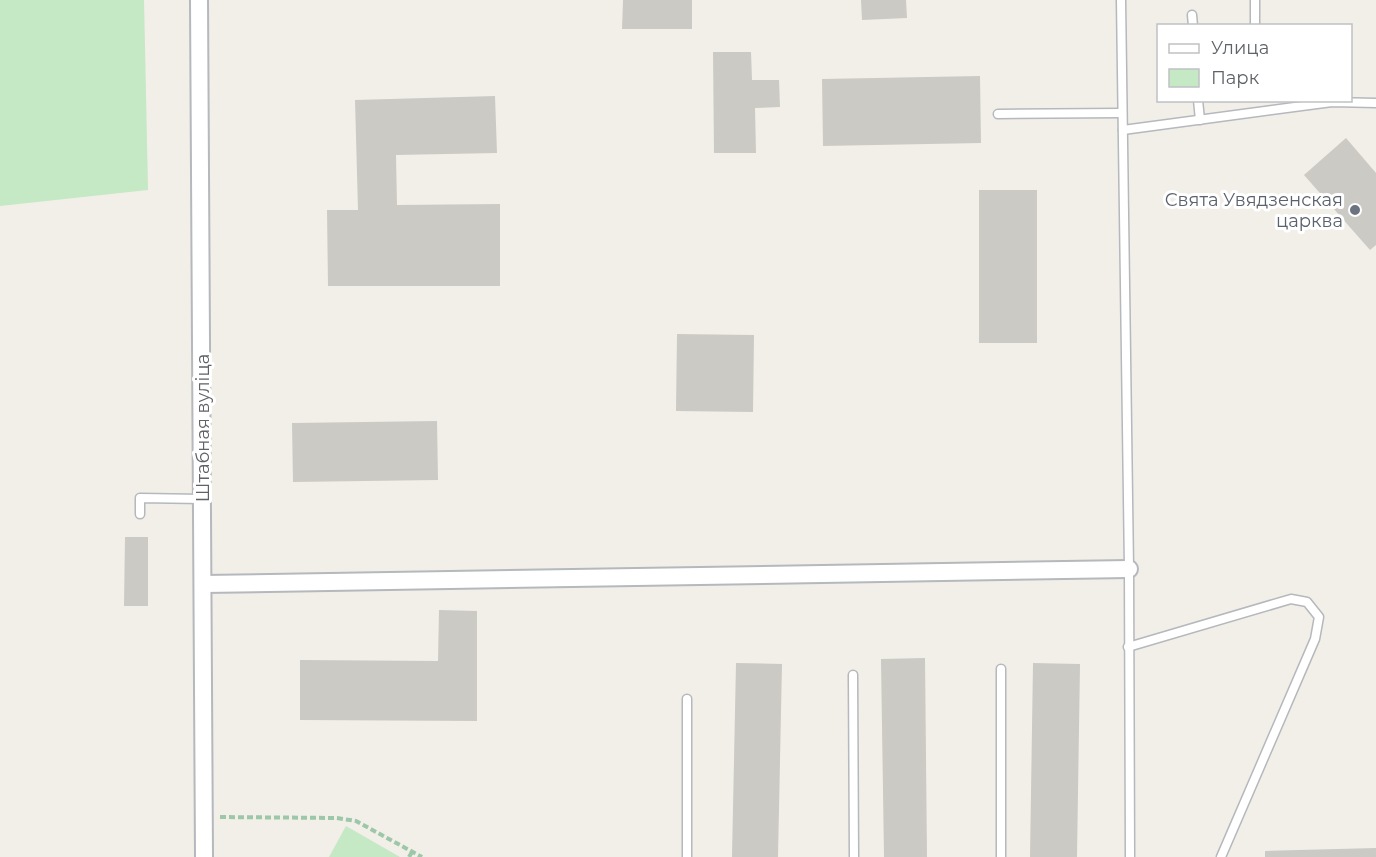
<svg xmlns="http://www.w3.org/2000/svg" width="1376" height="857" font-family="Montserrat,sans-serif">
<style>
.green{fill:#c5e8c5}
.building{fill:#cccac5}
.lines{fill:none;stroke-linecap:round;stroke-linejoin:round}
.service-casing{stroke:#b5b8bc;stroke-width:11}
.minor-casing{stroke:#b5b8bc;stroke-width:20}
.path{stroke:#9cc7a9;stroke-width:4;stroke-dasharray:6 3;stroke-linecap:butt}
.service{stroke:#fff;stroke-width:8}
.minor{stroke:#fff;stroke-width:16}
.worship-dot{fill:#6b7280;stroke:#fff;stroke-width:2}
.labels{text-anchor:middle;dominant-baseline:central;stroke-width:6;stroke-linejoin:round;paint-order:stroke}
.worship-label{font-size:18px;fill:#5b616d;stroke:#fff;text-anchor:end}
.street-label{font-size:18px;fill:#5f6368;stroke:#fff}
</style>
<rect width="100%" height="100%" fill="#f1efe8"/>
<g class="green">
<path d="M0,0h144l4,190 -148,16z"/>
<path d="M346,826l54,31h-71z"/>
</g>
<g class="building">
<path d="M623,0h69v29h-70z"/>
<path d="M861,0h45l1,18 -45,2z"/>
<path d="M713,52h38l1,28h27l1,27 -25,1 1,45h-42z"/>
<path d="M980,76l1,67 -158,3 -1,-67z"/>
<path d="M495,96l2,57 -101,2 1,50 103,-1v82h-172l-1,-76h31l-3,-110z"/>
<path d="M1346,138l30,35v72l-6,5 -66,-75z"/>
<rect x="979" y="190" width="58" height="153"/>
<path d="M677,334l77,1 -1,77 -77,-1z"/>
<path d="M437,421l1,59 -145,2 -1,-59z"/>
<path d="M125,537h23v69h-24z"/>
<path d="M439,610l38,1v110l-177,-1v-60l138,1z"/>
<path d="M925,658l2,199h-43l-3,-198z"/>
<path d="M736,663l46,1 -4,193h-46z"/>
<path d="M1033,663l47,1 -3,193h-47z"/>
<path d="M1376,848v9h-111v-6z"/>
</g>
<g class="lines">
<defs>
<g id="service">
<path d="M1121,0l8,569 1,288"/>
<path d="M1255,0v26"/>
<path d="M1192,15l1,11"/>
<path d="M1198,100l2,20"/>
<path d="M998,114l124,-1"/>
<path d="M1123,130l209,-28 44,1"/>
<path d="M140,514v-16l63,1"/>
<path d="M1128,647l163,-48 16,3 12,15 -4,22 -94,218"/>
<path d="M1001,669v188"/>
<path d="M853,675l1,182"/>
<path d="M687,857v-158"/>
</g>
<g id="minor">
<path d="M199,0l5,857"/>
<path d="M204,584l925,-15"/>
</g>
</defs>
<use href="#service" class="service-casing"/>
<use href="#minor" class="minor-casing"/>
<g class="path">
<path d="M220,817l117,1 19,3 66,36"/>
<path d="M409,857l3,-5"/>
</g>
<use href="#service" class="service"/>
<use href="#minor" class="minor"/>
</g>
<circle class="worship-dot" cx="1355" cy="210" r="6"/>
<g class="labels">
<g class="worship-label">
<text x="1343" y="200">Свята Увядзенская<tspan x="1343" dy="21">царква</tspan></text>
</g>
<g class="street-label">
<text transform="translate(203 428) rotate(-90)">Штабная вуліца</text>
</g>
</g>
<rect x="1157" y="24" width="195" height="78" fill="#ffffff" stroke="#bfc1c3" stroke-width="1.5"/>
<rect x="1169" y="44" width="30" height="9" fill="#ffffff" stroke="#bfc1c3" stroke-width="1.5"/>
<text x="1211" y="54" font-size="18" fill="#5f6368">Улица</text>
<rect x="1169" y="69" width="30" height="18" fill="#c5e8c5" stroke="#bfc1c3" stroke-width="1.5"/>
<text x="1211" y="84" font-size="18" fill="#5f6368">Парк</text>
</svg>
